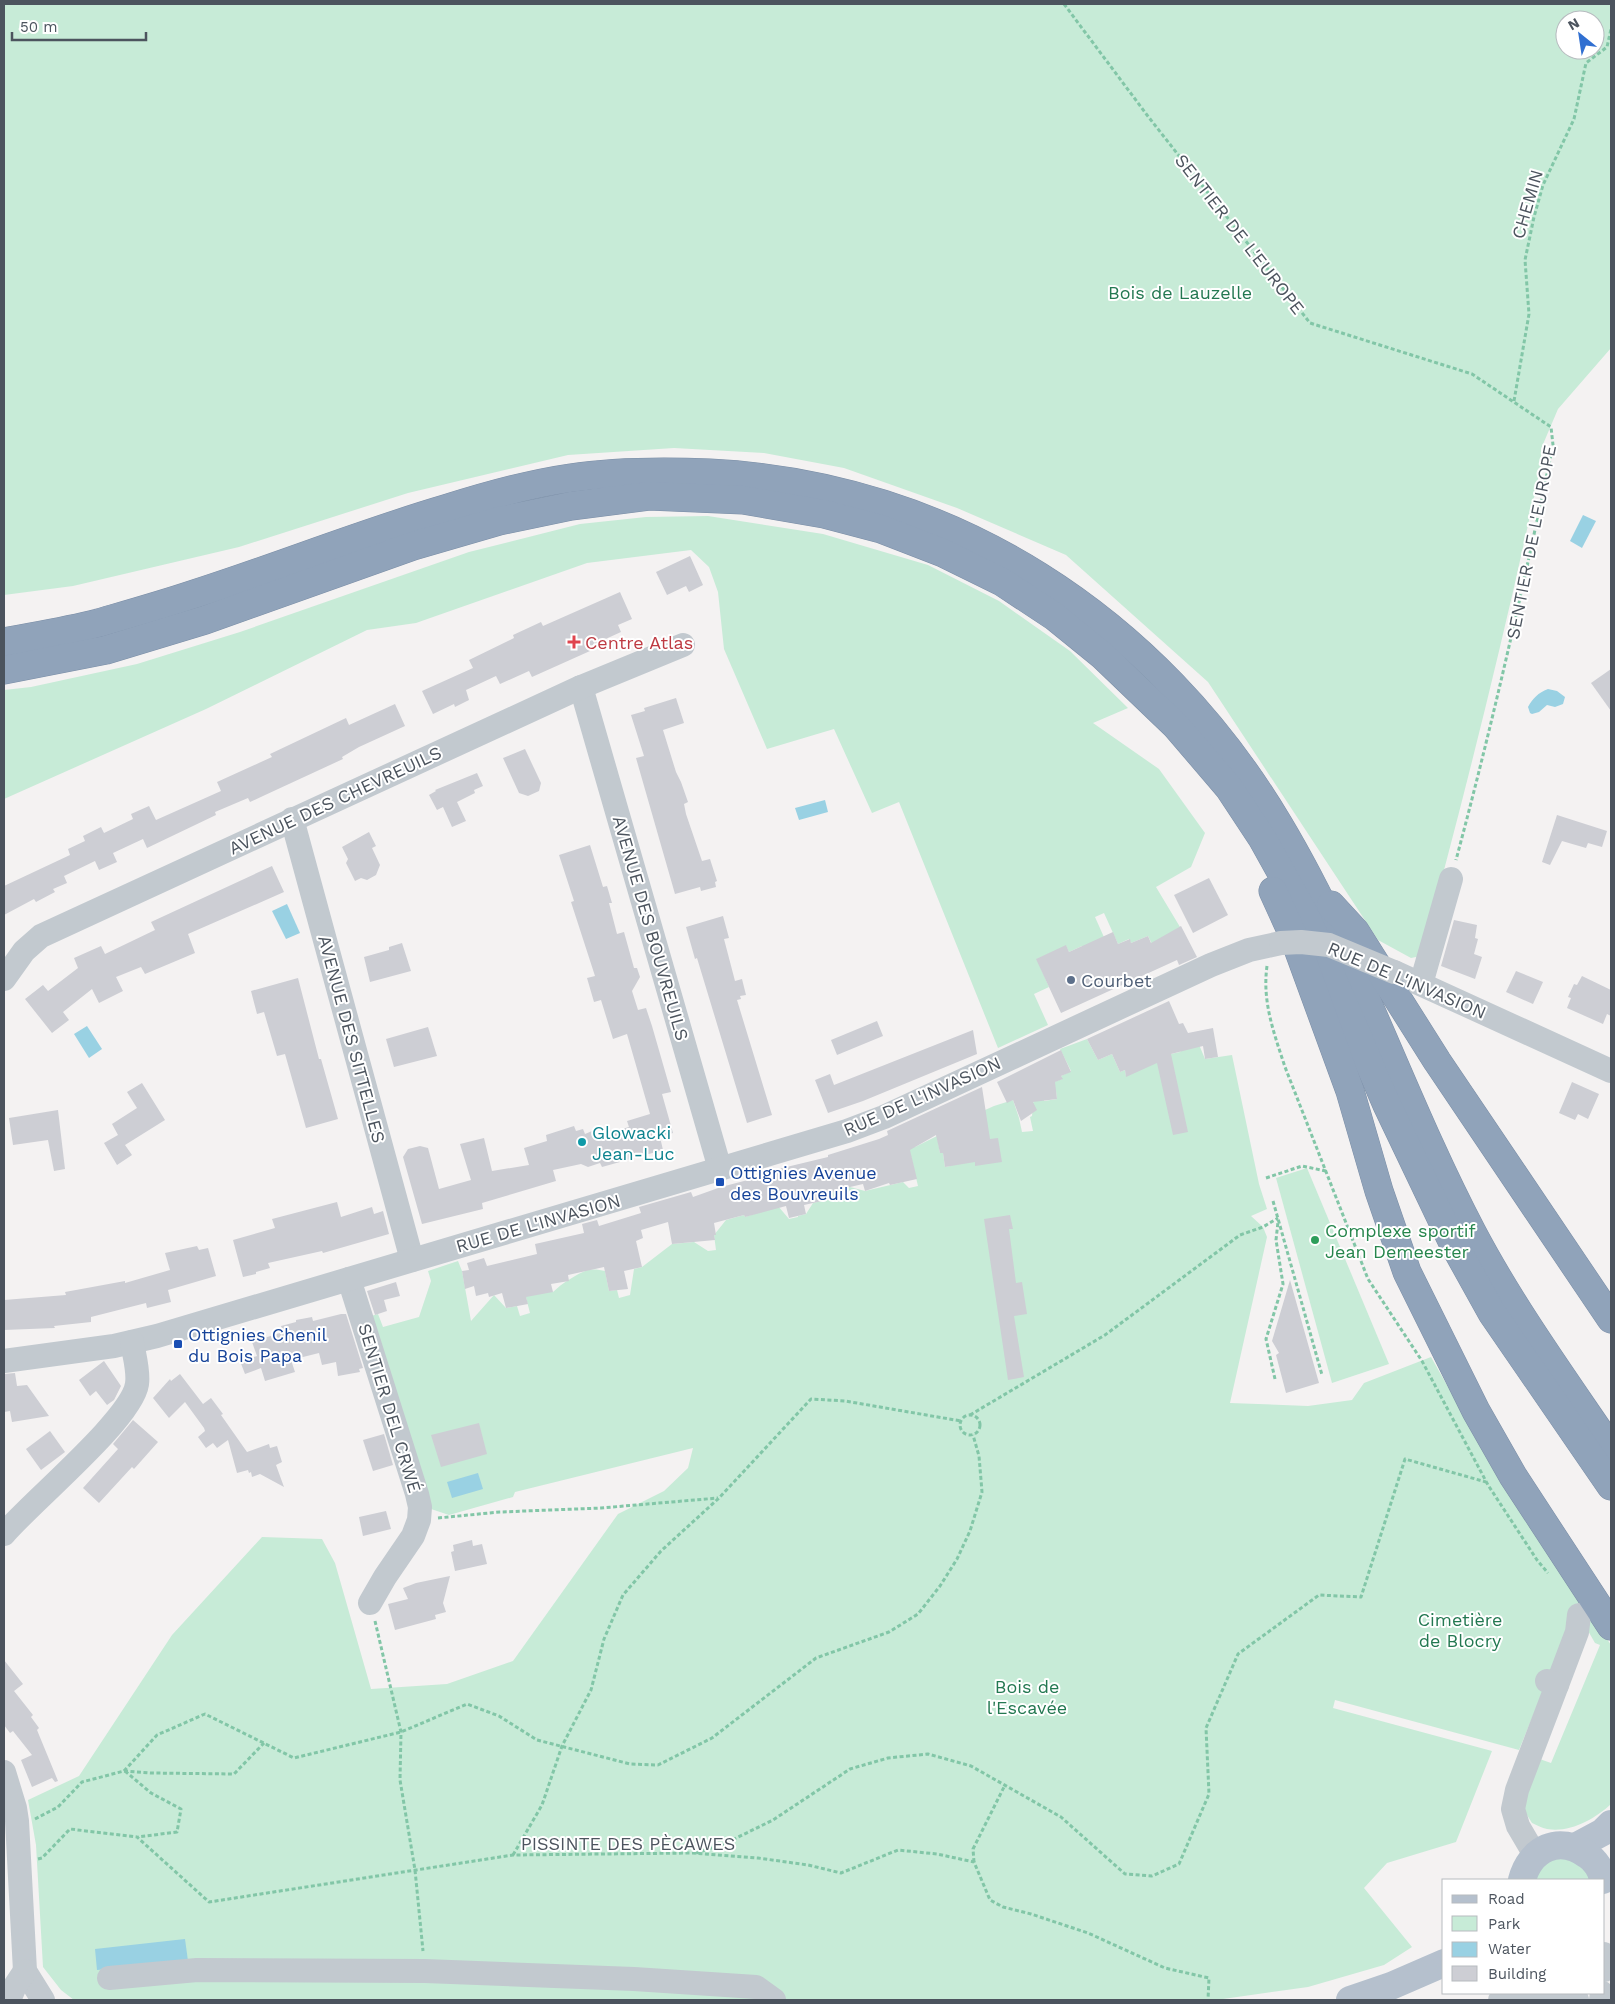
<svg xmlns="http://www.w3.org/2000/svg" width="1615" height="2004" font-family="'Work Sans',sans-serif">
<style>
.green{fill:#c7ebd7;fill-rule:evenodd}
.water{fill:#99d1e3}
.building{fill:#cdced4}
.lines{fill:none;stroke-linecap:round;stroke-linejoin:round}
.highway-casing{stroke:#7b8ea6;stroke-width:29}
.path{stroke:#82c6a7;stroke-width:3;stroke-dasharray:4 2.5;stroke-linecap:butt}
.minor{stroke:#c2c9cf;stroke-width:24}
.major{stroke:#b5c0cd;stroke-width:28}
.highway{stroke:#90a3ba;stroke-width:28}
.minor-bridge{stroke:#c2c9cf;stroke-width:24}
.health-dot{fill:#e0444e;stroke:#fff;stroke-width:2}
.service-dot{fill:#5c6f8a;stroke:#fff;stroke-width:2}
.culture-dot{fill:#0f9aa8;stroke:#fff;stroke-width:2}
.transit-dot{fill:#1a4fb4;stroke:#fff;stroke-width:2}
.leisure-dot{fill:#2e9e5b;stroke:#fff;stroke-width:2}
.labels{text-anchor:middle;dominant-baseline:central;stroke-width:4;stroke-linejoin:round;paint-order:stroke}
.street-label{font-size:18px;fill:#4c545e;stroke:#fff}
.park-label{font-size:18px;fill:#237851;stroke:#fff}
.health-label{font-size:18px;fill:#be3a42;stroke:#fff;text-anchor:start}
.service-label{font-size:18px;fill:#4e5e75;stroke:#fff;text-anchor:start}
.culture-label{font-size:18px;fill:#0d838f;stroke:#fff;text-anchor:start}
.transit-label{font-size:18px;fill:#164399;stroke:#fff;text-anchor:start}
.leisure-label{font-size:18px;fill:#27864d;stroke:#fff;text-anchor:start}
</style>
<rect width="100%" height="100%" fill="#f4f2f2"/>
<g class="green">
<path d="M4,4h1607v344l-53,61 -17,40v16c-35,165 -76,329 -120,491l-10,2 -33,-18 -170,-258 -142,-127 -109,-47 -113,-40 -80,-15 -90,-5 -106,7 -160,38 -169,54 -166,39 -69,9zM1565,20h30v30h-30z"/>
<path d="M708,516l115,18 105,31 71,36 71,50 58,57 -35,15 66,46 46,64 -14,34 -35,20 24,40 -27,19 -5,-10 -17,7 -2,-4 -11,5 -14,-31 -9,4 12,27 -19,15 -6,-13 -13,6 -3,-6 -29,13 12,28 -15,7 14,31 -50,23 -99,-246 -27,11 -38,-84 -67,20 -43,-100 -6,-57 -9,-25 -18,-17 -104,13 -171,60 -49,7 -161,79 -202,90v-109l27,-3 106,-23 103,-32 229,-80 111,-28 66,-7z"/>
<path d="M1195,1035l10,24 27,-4 27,129 8,25 -16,7 12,11 4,10 -37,166 78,3 44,-6 12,-17 67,-26 68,120 112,168v159c-16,15 -41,29 -64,25 -5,-1 -10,-4 -15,-6l-10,-16 12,-50 17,6 49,-118 -5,-2 -16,-28 -32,66 -28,69 -184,-50 -2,8 159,43 -36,91 -69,21 -23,25 48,59 -28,18 -76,22 -92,13h-1142l-13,-10 -18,-23 -7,-122 -8,-45 51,-24 93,-141 90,-98 60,2 13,24 36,126 76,-5 66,-23 105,-147 46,-23 24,-23 5,-20 -178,44 -2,5 -64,18 -18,-6 -60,-193 7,-2 5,13 36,-10 12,-36 -3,-10 30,-10 4,10 9,50 23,-26 12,13 11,-2 3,10 10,-3 -7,-27 30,6c8,-8 25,-19 35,-22 6,-1 12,0 17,1l4,20 8,-1 2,8 11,-3 4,-26 8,-2 30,-23 22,-2 14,9 8,-1 -2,-15 12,-15 18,-5 1,2 33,-11 11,13 9,-2v-1l8,-2 7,-11 8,-2v-2l16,-9 13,-3 15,4 38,-9 6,6 9,-2 -10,-42 7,3 22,-11 3,17h3l2,14 5,-1 17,-48 27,-12 19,-6 6,18 3,14 11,-1 -3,-14 2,-1 1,-13 9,-19 2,17 13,-2 -1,-8 -5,-8 11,-4 -1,-3 10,-5 -11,-22 27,-10 11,21 14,-6 8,18 5,-2 1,6 45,-22 9,-2z"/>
<path d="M1307,1168l82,196 -57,19 -56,-205z"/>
<path d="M1576,1857l17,23h-63l15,-22z"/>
</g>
<g class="water">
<path d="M1583,515l13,6 -14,27 -12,-7z"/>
<path d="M1548,689l9,2 8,6 -2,7 -8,3 -8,-2 -8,7 -7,2 -2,-1 -2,-6c5,-9 10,-14 20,-18z"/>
<path d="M825,800l3,12 -29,8 -4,-12z"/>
<path d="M287,904l13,29 -14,6 -14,-28z"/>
<path d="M87,1026l15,23 -13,9 -15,-24z"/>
<path d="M478,1473l5,16 -31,9 -5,-16z"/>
<path d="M185,1939l3,22 -91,9 -2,-21z"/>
</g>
<g class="building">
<path d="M690,556l13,29 -14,7 -3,-6 -19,9 -11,-23z"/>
<path d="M620,592l12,27 -14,6 3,7 -33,15 2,4 -58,26 -3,-6 -29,13 -4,-8 -30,14 3,10 -14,7 -1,-3 -21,10 -11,-23 51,-23 -4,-8 45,-22 -1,-3 28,-13 2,4z"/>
<path d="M1611,669v42l-20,-28z"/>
<path d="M676,698l8,25 -21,7 13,42 5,10 7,20 -4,2 2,10 16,47 8,-2 7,22 -2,1 1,5 -15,4 -1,-4 -25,7 -39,-136 8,-2 -13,-41 14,-4 -1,-3z"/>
<path d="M395,704l10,22 -46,21 -17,10 1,2 -80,37 -13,6 -2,-4 -33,14 1,3 -69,33 -4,-9 -30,14 4,9 -18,8 -4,-9 -31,15 3,7 -14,6 2,3 -19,10 -2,-3 -30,16v-29l66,-31 -2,-6 17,-8 -2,-5 18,-9 3,6 29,-14 -2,-5 18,-8 7,14 65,-29 -4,-9 55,-25 -2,-3 76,-36 3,7z"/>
<path d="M525,749l16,34 -2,8 -11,5 -9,-3 -16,-35z"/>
<path d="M477,773l6,13 -9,4 1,3 -18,9 9,19 -14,6 -9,-20 -6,3 -8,-15 7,-4 -1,-1z"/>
<path d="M1557,815l50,16 -5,16 -14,-4 -2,5 -24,-7 -12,24 -8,-3z"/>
<path d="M369,832l7,14 -4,2 8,17 -4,10 -9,5 -6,-2 -6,3 -9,-18 2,-4 -6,-12z"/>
<path d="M590,845l13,42 4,-1 5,17h-3l8,31 7,-2 10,36h3l3,9 -8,14 6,19 8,-2 6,18 19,66 -9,2 11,39 -13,4 3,13 -61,17 -2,-4 -12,4 -7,-3 -28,6 3,11 -74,22 1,6 -61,15 -19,-67 5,-8 12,-3 8,2 11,41 32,-9 -11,-36 24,-6 8,33 37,-6 -5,-17 23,-7 -1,-6 28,-9 2,5 7,-2 2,5 7,-3 2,6 35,-10 -2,-6 23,-7 -23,-80 -14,5 -12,-39 -7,2 -7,-24 8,-2 -24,-74 3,-1 -15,-46z"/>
<path d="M272,866l12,26 -96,42 7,19 -50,21 -4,-7 -25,10 7,14 -24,12 -7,-14 -29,23 6,8 -17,13 -27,-34 18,-14 5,6 30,-23 -4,-10 27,-12 4,8 50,-24 -4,-8z"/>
<path d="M1209,878l19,37 -35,18 -19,-38z"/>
<path d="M723,916l6,22 -5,1 11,42 7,-2 4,16 -6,1 1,3 -4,1 35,115 -25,8 -50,-165 -2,1 -9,-32z"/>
<path d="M1454,920l23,5 -2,13 3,1 -4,15 8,3 -7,22 -34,-13z"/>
<path d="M1181,926l16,31 -18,8 -2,-5 -116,53 -25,-54 30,-14 3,7 44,-20 5,12 12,-5 1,4 17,-7 3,7z"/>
<path d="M402,943l9,28 -41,11 -6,-25 25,-7v-3z"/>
<path d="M1516,971l27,11 -10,22 -27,-12z"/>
<path d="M1582,976l29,14v26l-4,-2 -4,10 -36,-16 4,-10 -3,-1 6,-13 3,1z"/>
<path d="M298,978l21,81h2l17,60 -32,9 -21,-74 -8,2 -13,-44 -7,2 -6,-23z"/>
<path d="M1169,1001l10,23 4,-1 5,10 25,-5 5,29 -13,2 -2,-13 -32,8 17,78 -15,3 -16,-72 -31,14 -1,-7 -5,2 -8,-18 -14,6 -11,-21z"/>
<path d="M877,1021l6,15 -46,19 -6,-15z"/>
<path d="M428,1027l9,29 -43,11 -8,-28z"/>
<path d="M973,1030l4,24 -114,47 -35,12 -13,-33 15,-6 4,11z"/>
<path d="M1061,1050l10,22 -10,4 2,3 -8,3 2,17 -24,3 4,8 -16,11 -8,-21 -6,3 -10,-21z"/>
<path d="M1572,1082l27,12 -11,25 -10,-5 -3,6 -16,-7z"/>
<path d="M142,1083l23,37 -40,25 7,10 -15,10 -13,-22 14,-8 -6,-11 25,-16 -10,-16z"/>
<path d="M982,1087l8,52 8,-1 4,24 -27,4v-4l-30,5 -2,-14h-3l-4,-18 -26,15 7,29 -27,6 -1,-2 -24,8 -2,-7 -26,6 -16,9 1,2 -18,4 2,9 -17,4 -3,-12 -41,11 -1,-2 -30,8 2,12h-2l1,5 -43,4 -4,-22 -27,8 2,8 -7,3 6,26 -18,4 4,18 -19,2 -5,-24 -36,8 1,6 -18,3 2,8 -27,5 2,7 -22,4 -4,-15 -13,4 -1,-4 -12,3 -2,-10 -9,3 -3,-18 7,-1 -2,-7 17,-5 3,8 50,-12 -2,-10 49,-11 -2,-9 15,-4 2,6 42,-13 -2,-6 52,-15 2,5 28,-10 50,-13 -1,-3 58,-14v-2l51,-16 9,-4 -1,-4z"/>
<path d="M58,1110l7,59 -11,2 -6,-31 -35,5 -4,-27z"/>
<path d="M337,1202l4,15 31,-10 2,7 9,-3 6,23 -66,19 -1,-2 -54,12 2,5 -14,4v2l-13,3 -10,-37 42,-12 -3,-9z"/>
<path d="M1010,1215l3,14h-4l7,54 6,-1 5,32 -13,2 10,61 -16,3 -24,-161z"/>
<path d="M197,1246l2,4 9,-2 8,28 -48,14 3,12 -24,6 -1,-5 -55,14v5l-37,4 1,2 -51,2v-30l62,-5 -1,-3 60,-11v2l45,-13 -5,-17z"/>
<path d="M1290,1280l29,103 -33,10 -10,-38 3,-2 -7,-12z"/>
<path d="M396,1282l4,14 -16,4 3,11 -12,4 -8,-24z"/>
<path d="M341,1314h5l17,54 -4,1 1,3 -22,4 -2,-14 -14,3 -3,-12 -28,7 4,12 -30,9 -4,-13 -16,6 -5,-13 17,-5 -5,-14 31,-10 -2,-6 15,-4v-2l16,-3 1,4z"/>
<path d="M104,1361l17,25 -7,14 -7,5 -11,-14 -6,5 -11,-16z"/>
<path d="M15,1373l2,13 10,-1 22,31 -37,6 -2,-11 -6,1v-38z"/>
<path d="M180,1374l23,30 8,-6 12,16 -2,1 26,37 22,-8 1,4 7,-2 5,16 -6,3 8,22 -24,-13 -8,3 -1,-5 -2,1 -1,-3 -11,3 -9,-33 -11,8 -4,-5 -7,5 -8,-11 7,-6 -1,-3 -19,-26 -16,16 -16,-20 17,-19 1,2z"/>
<path d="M133,1420l25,22 -24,27 -2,-2 -33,36 -16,-15 35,-39 -5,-5z"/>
<path d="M479,1423l8,31 -46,13 -10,-32z"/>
<path d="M50,1431l15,21 -24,18 -15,-21z"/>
<path d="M384,1434l9,31 -20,6 -10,-31z"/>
<path d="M386,1511l5,18 -28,7 -4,-19z"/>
<path d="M472,1540l1,6 9,-2 5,20 -32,7 -4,-19 3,-1 -1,-6z"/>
<path d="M450,1576l-7,27 3,9 -11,3 1,4 -41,11 -7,-26 20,-5 -5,-11 13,-5z"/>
<path d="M4,1660l19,24 -9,7 19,24 -2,2 8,11 -2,2 21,51 -3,1 -3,-4 -20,9 -11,-27 11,-5 -19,-24 -3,2 -6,-8z"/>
</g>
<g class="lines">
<defs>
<g id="highway">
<path d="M4,642c31,-6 63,-11 94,-19 31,-9 63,-18 93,-28 85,-27 169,-61 254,-86 41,-13 83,-25 125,-31 47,-7 93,-7 140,-5 241,12 447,146 569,352 77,129 123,274 193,407 40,76 91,146 139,217"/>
<path d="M4,670l102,-20 99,-30 208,-74 86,-25 72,-15 78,-10 94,4 81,14 57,15 62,24 59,29 53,35 48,39 73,70 53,62 33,50 45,81 80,186 65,136 40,72 119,173"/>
<path d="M1273,891l20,44 57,156 29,100 28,81 69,139 37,65 98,150"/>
<path d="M1331,905l24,26 82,130 174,258"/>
</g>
</defs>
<use href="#highway" class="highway-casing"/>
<g class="path">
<path d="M1064,4l83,111 163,208 162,51 79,53 2,18c-29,139 -60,277 -97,415"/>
<path d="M1514,401l15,-87 -4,-54 9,-43 9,-32 31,-66 12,-56 21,-16 4,-18"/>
<path d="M1267,966c-5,36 7,67 18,101l83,212 54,82 66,124 49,75 11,13"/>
<path d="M1266,1178l36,-12 24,5"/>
<path d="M1273,1201l49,174"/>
<path d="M1275,1379l-9,-40 17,-55 -7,-44 2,-18"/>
<circle cx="970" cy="1425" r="10"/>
<path d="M970,1415l135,-80 135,-100 23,-8 15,-9"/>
<path d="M438,1518l62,-6 101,-4 117,-10"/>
<path d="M375,1621l26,111 -1,48 15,90 8,81"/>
<path d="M124,1771l33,-36 48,-21 89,44 107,-26 66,-28 32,12 38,24 93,24 28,1 54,-27 104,-80 73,-26 29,-18 22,-28 17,-27 13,-28 12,-39 -3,-36 -6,-21"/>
<path d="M125,1771l26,22 30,16 -4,23 -39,5"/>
<path d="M35,1819l23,-12 24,-25 42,-11 26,2 84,1 30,-31"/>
<path d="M696,1853l28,-9 49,-24 77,-51 38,-11 40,-4 43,12 90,51 64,57 27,2 27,-12 30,-70 -3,-66 32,-74 81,-59 42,2 44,-138 81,23"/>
<path d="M513,1855l29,-50 20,-59 29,-56 13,-51 19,-44 38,-44 58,-53 92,-99 34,2 116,20"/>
<path d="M38,1859l4,-1 28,-29 67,8 72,65 304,-47 180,-2 65,5 50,7 33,8 57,-23 39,4 37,8 16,38 13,7 28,7 57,19 77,35 44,10 -1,22"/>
<path d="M974,1862l-1,-13 32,-64"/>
</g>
<g class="minor">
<path d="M581,687l139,482"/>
<path d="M292,819l120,441"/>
<path d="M1394,972l217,99"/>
<path d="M4,979l20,-28 17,-15 540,-249 102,-42"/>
<path d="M1421,984l30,-105"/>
<path d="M349,1279l68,215 3,13 -1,13 -6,16 -28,41 -15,26"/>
<path d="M4,1361l110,-15 43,-10 690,-205 37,-14 327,-152 38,-15 32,-7"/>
<path d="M4,1534c27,-32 128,-115 133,-150 2,-13 -3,-29 -5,-42"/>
<path d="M1557,1685l20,-53 2,-17"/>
<path d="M4,1772l11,36 2,13 8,150 18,29"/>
<path d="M1535,1855l-17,-29 -5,-17 4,-19 40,-105 -10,-4"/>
<path d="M1604,1954v16"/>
<path d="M109,1978l88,-8 228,1 209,8 122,8 18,13"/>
<path d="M9,2000l6,-14 10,-15"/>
<path d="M1500,2000l28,-2 49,2"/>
<path d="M1601,2000l1,-7"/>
</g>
<g class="major">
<path d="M1575,1847l28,-15 8,-8"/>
<path d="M1522,1880c8,-31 37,-46 65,-25 8,5 15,15 16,25"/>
<path d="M1350,2000l41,-14 53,-23"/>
</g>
<use href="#highway" class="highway"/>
<path class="minor-bridge" d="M1281,943l20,-1 28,3 65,27"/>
</g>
<path class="health-dot" d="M571.5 634.5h5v5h5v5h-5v5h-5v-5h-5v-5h5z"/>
<circle class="service-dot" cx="1071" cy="980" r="5"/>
<circle class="culture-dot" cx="582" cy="1142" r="5"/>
<g class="transit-dot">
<rect x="715" y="1177" width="10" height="10" rx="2.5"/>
<rect x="173" y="1339" width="10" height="10" rx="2.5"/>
</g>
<circle class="leisure-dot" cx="1315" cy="1240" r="5"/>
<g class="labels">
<g class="street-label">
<text transform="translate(1527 204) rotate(-74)">CHEMIN</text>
<text transform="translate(1240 234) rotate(52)">SENTIER DE L'EUROPE</text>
<text transform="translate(1531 542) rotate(-79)">SENTIER DE L'EUROPE</text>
<text transform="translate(335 800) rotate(-25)">AVENUE DES CHEVREUILS</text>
<text transform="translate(651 928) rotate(74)">AVENUE DES BOUVREUILS</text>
<text transform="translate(1407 980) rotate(23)">RUE DE L'INVASION</text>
<text transform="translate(352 1039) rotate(75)">AVENUE DES SITTELLES</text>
<text transform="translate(922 1096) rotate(-24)">RUE DE L'INVASION</text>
<text transform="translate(538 1223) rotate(-16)">RUE DE L'INVASION</text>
<text transform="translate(390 1408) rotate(73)">SENTIER DEL CRWÉ</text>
<text x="628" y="1843">PISSINTE DES PÈCAWES</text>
</g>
<g class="park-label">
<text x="1180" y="292">Bois de Lauzelle</text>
<text x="1460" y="1619">Cimetière<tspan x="1460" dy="21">de Blocry</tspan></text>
<text x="1027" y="1686">Bois de<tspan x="1027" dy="21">l'Escavée</tspan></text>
</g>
<g class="health-label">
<text x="585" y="642">Centre Atlas</text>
</g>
<g class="service-label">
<text x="1081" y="980">Courbet</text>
</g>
<g class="culture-label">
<text x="592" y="1132">Glowacki<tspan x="592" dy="21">Jean-Luc</tspan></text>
</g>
<g class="transit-label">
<text x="730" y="1172">Ottignies Avenue<tspan x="730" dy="21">des Bouvreuils</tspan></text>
<text x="188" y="1334">Ottignies Chenil<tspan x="188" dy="21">du Bois Papa</tspan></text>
</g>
<g class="leisure-label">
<text x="1325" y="1230">Complexe sportif<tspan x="1325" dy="21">Jean Demeester</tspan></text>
</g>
</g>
<rect width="1615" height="2004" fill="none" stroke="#4c545e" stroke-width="10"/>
<rect x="1442" y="1879" width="162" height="115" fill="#ffffff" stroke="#b7bbbf"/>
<rect x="1452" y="1895" width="25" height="8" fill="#b5c0cd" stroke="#b7bbbf"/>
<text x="1488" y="1904" font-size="15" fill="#4c545e">Road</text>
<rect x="1452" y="1916" width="25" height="15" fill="#c7ebd7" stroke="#b7bbbf"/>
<text x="1488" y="1929" font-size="15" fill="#4c545e">Park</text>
<rect x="1452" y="1942" width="25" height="15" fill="#99d1e3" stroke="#b7bbbf"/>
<text x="1488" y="1954" font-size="15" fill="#4c545e">Water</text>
<rect x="1452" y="1966" width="25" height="15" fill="#cdced4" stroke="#b7bbbf"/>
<text x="1488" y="1979" font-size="15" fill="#4c545e">Building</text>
<g transform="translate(1580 35) rotate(330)"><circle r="24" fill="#ffffff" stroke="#b7bbbf"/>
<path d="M0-4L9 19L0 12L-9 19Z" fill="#306fd1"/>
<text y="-8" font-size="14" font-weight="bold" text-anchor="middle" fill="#4c545e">N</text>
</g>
<path d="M12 32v8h134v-8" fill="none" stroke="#4c545e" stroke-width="2.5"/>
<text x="20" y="32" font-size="15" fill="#4c545e" stroke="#ffffff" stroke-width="4" paint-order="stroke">50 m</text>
</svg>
